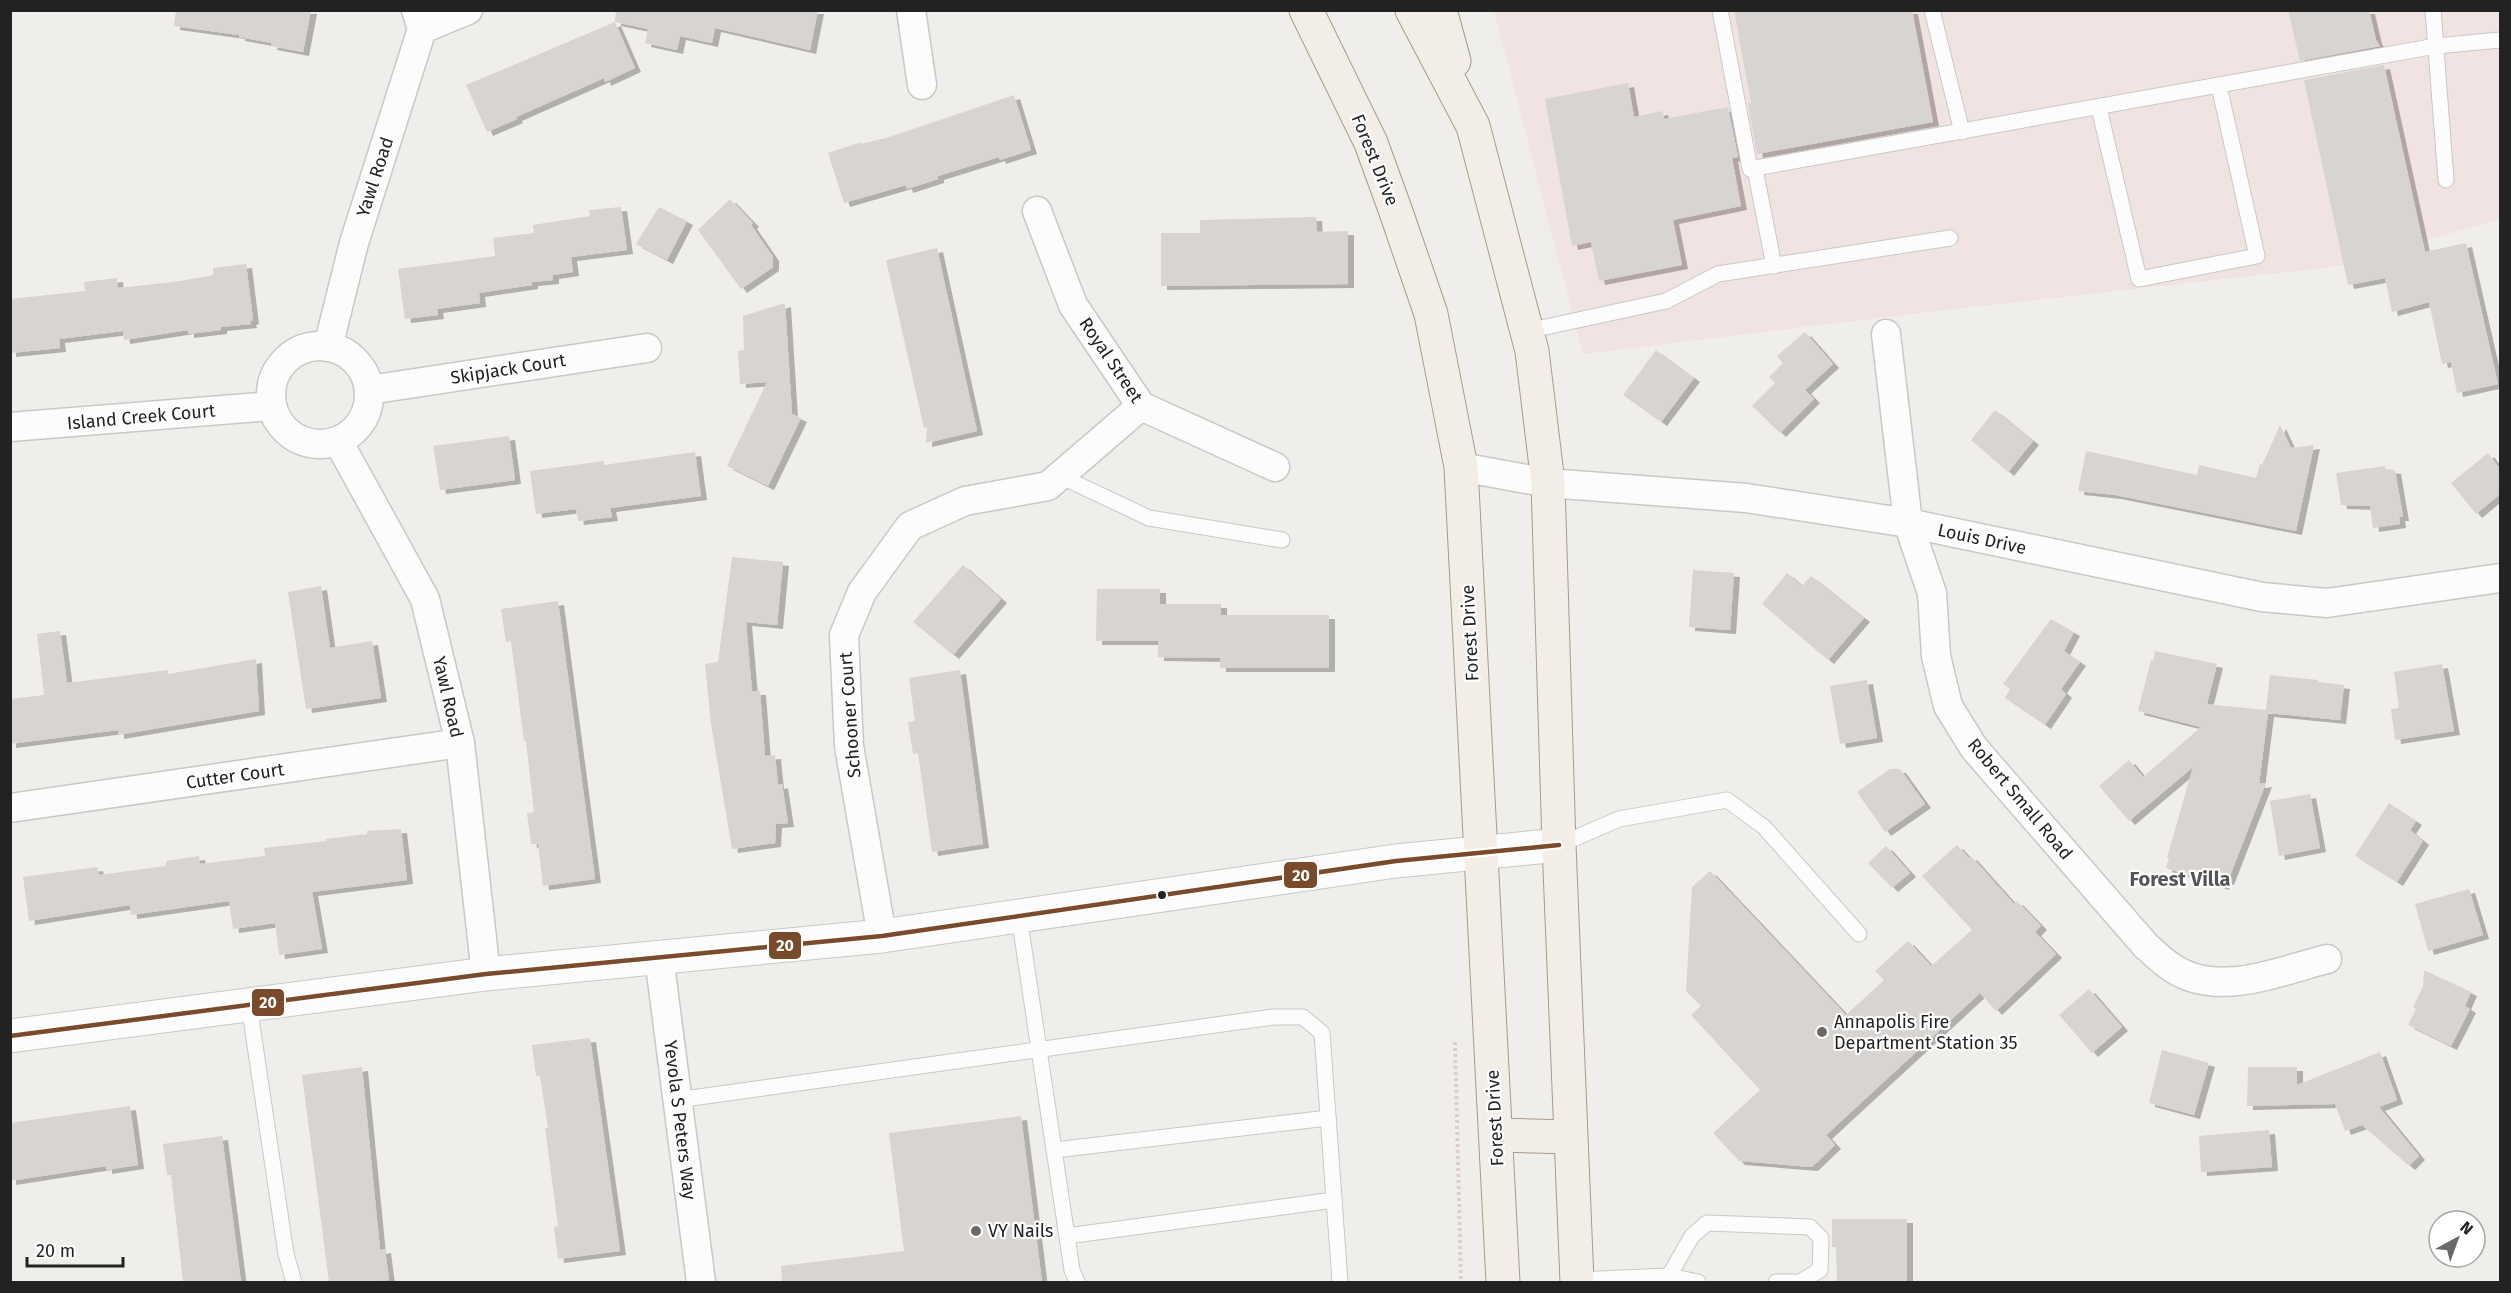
<svg xmlns="http://www.w3.org/2000/svg" width="2511" height="1293" font-family="'Fira Sans',sans-serif">
<style>
.commercial{fill:#f1e3e1}
.building{fill:#d7d4d2;filter:url(#shadow)}
.lines{fill:none;stroke-linecap:round;stroke-linejoin:round}
.service-casing{stroke:#c9c8c7;stroke-width:17}
.minor-casing{stroke:#c9c8c7;stroke-width:31}
.tertiary-casing{stroke:#c9c8c7;stroke-width:35}
.primary-casing{stroke:#a79c86;stroke-width:35}
.path{stroke:#dccecd;stroke-width:4;stroke-dasharray:3 3;stroke-linecap:butt}
.service{stroke:#fdfcfc;stroke-width:15}
.minor{stroke:#fdfcfc;stroke-width:28}
.tertiary{stroke:#fdfcfc;stroke-width:33}
.primary{stroke:#f3ede7;stroke-width:33}
.bus-1-casing{stroke:#fff;stroke-width:9}
.bus-1{stroke:#7a4b2a;stroke-width:4.5}
.bus-dot{fill:#222;stroke:#fff;stroke-width:2}
.poi-dot{fill:#6a6968;stroke:#fff;stroke-width:2}
.labels{text-anchor:middle;dominant-baseline:central;stroke-width:4.5;stroke-linejoin:round;paint-order:stroke}
.street-label{font-size:18px;fill:#222;stroke:#fff}
.poi-label{font-size:18px;fill:#222;stroke:#fff;text-anchor:start}
.neighbourhood-label{font-size:20px;font-weight:bold;fill:#555;stroke:#fff}
.line-badge{stroke:#fff;stroke-width:2}
.badge-label{font-size:16px;text-anchor:middle;font-weight:bold;fill:#fff}
</style>
<defs>
<filter id="shadow"><feDropShadow dx="6" dy="4" stdDeviation="0" flood-color="#0004"/></filter>
</defs>
<rect width="100%" height="100%" fill="#f0eeeb"/>
<path class="commercial" d="M1494,11h1006v208l-166,48 -388,43 -363,44z"/>
<g class="building">
<path d="M176,10h135l-8,42 -32,-6 1,-3 -33,-6v-2l-65,-9z"/>
<path d="M616,10h202l-8,40 -95,-22 -3,15 -32,-7 -3,14 -32,-7 3,-14 -33,-7 20,46 -30,14 -1,-4 -88,39 1,2 -30,13 -21,-47 149,-63z"/>
<path d="M1734,10h178l21,112 -176,32 -9,-51h3z"/>
<path d="M2288,10h81l7,30 4,6 -80,15z"/>
<path d="M2384,65l41,187 41,-9 32,141 -41,9 -6,-31 -9,2 -13,-62 -37,10 -7,-34 -37,7 -44,-205z"/>
<path d="M1628,83l6,34 28,-6 2,8 64,-12 10,50 -6,1 9,48 -68,14 9,45 -83,16 -8,-39 -19,4 -27,-147z"/>
<path d="M1014,95l17,55 -31,10 -1,-3 -61,19v3l-31,10 -1,-4 -62,18 -16,-50 33,-11v2l25,-6z"/>
<path d="M730,199l23,24 -2,2 22,32v10l-32,22 -43,-59z"/>
<path d="M621,207l6,43 -56,7 2,15 -20,3v5l-21,2v3l-53,8 1,10 -43,6 1,6 -33,4 -7,-50 97,-13 -2,-18 41,-5 -1,-8 57,-9 -1,-6z"/>
<path d="M659,207l28,14 -20,39 -31,-16z"/>
<path d="M1316,217l1,15 31,-1v53l-187,2v-53h39v-13z"/>
<path d="M937,248l40,183 -51,12 1,-16 -3,1 -38,-168z"/>
<path d="M246,264l7,56 -3,1 1,3 -30,3v3l-33,4v-4l-64,10 -1,-9 -64,8 1,9 -50,5v-54l75,-8 -1,-9 33,-4 1,10 63,-7 32,-6v-7z"/>
<path d="M785,303l7,111 9,4 -33,68 -41,-20 40,-84 -27,2 -2,-33 6,-1 -1,-34z"/>
<path d="M1805,332l28,32 -28,26 9,9 -34,34 -28,-27 23,-23 -6,-6 14,-14 -6,-7z"/>
<path d="M1656,350l38,28 -33,44 -38,-27z"/>
<path d="M1995,410l38,31 -25,31 -37,-32z"/>
<path d="M2280,425l11,23 23,-3 -18,86 -181,-36 -37,-4 8,-40 111,24 2,-10 57,13 4,-14 2,1z"/>
<path d="M509,436l6,44 -75,10 -7,-44z"/>
<path d="M695,452l6,44 -91,12 2,9 -34,4 -2,-12 -40,5 -6,-43 74,-10v4z"/>
<path d="M2488,453l12,16v25l-24,20 -25,-31z"/>
<path d="M2385,466v3l10,1 8,47h-4l1,7 -27,4 -3,-22 -29,-1 -5,-32z"/>
<path d="M732,557l51,5 -6,63 -31,-3 6,69h8l5,65 10,-1 3,30 4,-1 6,39 -12,1 -1,19 -43,6 -21,-125 -6,-60 13,-2z"/>
<path d="M963,565l38,34 -48,56 -40,-33z"/>
<path d="M1693,570l41,3 -4,57 -41,-3z"/>
<path d="M1787,573l15,13 9,-10 53,42 -36,42 -66,-56z"/>
<path d="M321,586l9,62 42,-7 9,57 -75,11 -18,-117z"/>
<path d="M1097,589h63v15h61v11h108v53h-109v-10l-62,-1v-16h-62z"/>
<path d="M558,601l37,278 -52,7 -5,-42h-7l-4,-31 7,-1 -8,-71h-2l-13,-100 -5,1 -5,-33z"/>
<path d="M2051,619l23,13 -10,19 16,11 -19,27 5,5 -21,31 -40,-27 5,-9 -7,-5z"/>
<path d="M60,631l7,52 101,-13v4l88,-15 3,52 -141,24v-5l-108,14v-45l34,-4 -7,-61z"/>
<path d="M2155,651l62,13 -10,40 59,6 4,-35 48,5v2l26,3 -4,35 -72,-7 -9,71 7,-1 -38,98 -3,-1 -2,6 -57,-18 3,-10h-2l26,-91 -64,54 -30,-35 30,-26 14,17 58,-50 -63,-16 13,-51 2,1z"/>
<path d="M2442,664l12,67 -59,9 -4,-31 8,-1 -5,-36z"/>
<path d="M960,670l23,174 -51,8 -14,-99 -5,1 -2,-13 -3,-19 7,-1 -6,-43z"/>
<path d="M1867,680l10,58 -37,6 -10,-58z"/>
<path d="M1890,769h10l25,35 -40,28 -28,-40z"/>
<path d="M2310,794l10,54 -41,8 -9,-55z"/>
<path d="M2389,803l27,18 -6,9 13,11 -26,41 -42,-26z"/>
<path d="M401,829l6,51 -95,12 10,57 -43,6 -4,-32 -42,6 -4,-28 -98,14 -1,-10 -101,16 -6,-44 74,-10 2,8 67,-9v-5l33,-5 1,8 65,-8 -1,-8 62,-7v-2l41,-5v-3z"/>
<path d="M1957,845l12,13 2,-2 43,48 3,-3 24,25 -6,6 21,22 -60,57 -16,-18 -154,142 9,10 -23,22 -73,-6 -26,-28 47,-43 -69,-75 10,-9 -15,-15 6,-104 18,-16 136,144 38,-35 -9,-9 33,-30 23,25 41,-36 -50,-54z"/>
<path d="M1886,846l24,27 -18,15 -24,-25z"/>
<path d="M2469,889l14,46 -55,16 -13,-47z"/>
<path d="M2424,970l47,22 -6,14 5,3 -19,37 -43,-21 8,-16 -3,-2 10,-20z"/>
<path d="M2089,989l33,38 -30,26 -33,-38z"/>
<path d="M590,1038l30,213 -62,8 -4,-32 4,-1 -13,-98h3l-8,-52h-4l-4,-31z"/>
<path d="M2162,1050l47,13 -15,52 -45,-12z"/>
<path d="M2380,1052l17,48 -18,7 40,49 -10,10 -47,-41 -17,6 -10,-27 -88,2 1,-39h49v18z"/>
<path d="M362,1067l18,183 5,-1 4,31 -22,2h-38l-27,-207z"/>
<path d="M130,1106l8,59 -32,5v-4l-96,15v-58z"/>
<path d="M1021,1116l21,166h-260l-1,-16 123,-15 -15,-118z"/>
<path d="M2269,1130l3,37 -71,5 -2,-36z"/>
<path d="M222,1136l19,146h-58l-12,-107h-4l-4,-31z"/>
<path d="M1832,1219h75v63h-70l-1,-35h-4z"/>
</g>
<g class="lines">
<defs>
<g id="service">
<path d="M1720,10l30,159 686,-123 64,-6"/>
<path d="M1932,10l30,122"/>
<path d="M2433,10l13,170"/>
<path d="M2099,108l40,171 118,-23 -38,-170"/>
<path d="M1755,169l19,97"/>
<path d="M1527,331l139,-30 52,-27 232,-36"/>
<path d="M1060,476l89,42 133,22"/>
<path d="M1559,845l60,-26 108,-19 37,27 95,107"/>
<path d="M1019,916l53,354 5,12"/>
<path d="M249,1005l37,249 8,28"/>
<path d="M677,1100l596,-83h30l19,16 18,249"/>
<path d="M1055,1150l273,-32"/>
<path d="M1067,1236l267,-36"/>
<path d="M1669,1276l23,-40 15,-13 103,4 11,11 -1,32 -20,12h-24"/>
<path d="M1576,1280l93,-4 29,6"/>
</g>
<g id="minor">
<path d="M911,10l11,75"/>
<path d="M422,29l46,-19"/>
<path d="M1037,211l36,94 68,101 134,61"/>
<path d="M1886,334l22,189 24,70 4,63 12,50 26,42 172,198c8,7 16,15 25,21 46,32 108,4 156,-8"/>
<circle cx="320" cy="395" r="49"/>
<path d="M328,347l26,-104 68,-214 -6,-19"/>
<path d="M369,390l278,-42"/>
<path d="M10,427l262,-21"/>
<path d="M338,441l87,158 35,144 26,231"/>
<path d="M1461,467l87,16 198,15 162,25 354,74 65,6 173,-25"/>
<path d="M10,808l450,-65"/>
<path d="M882,936l-33,-190 -5,-111 18,-43 48,-66 55,-25 83,-15 93,-80"/>
<path d="M659,957l42,325"/>
</g>
<path id="tertiary" d="M10,1036l476,-62 396,-38 514,-75 163,-16"/>
<g id="primary">
<path d="M1306,10l65,133 25,69 35,102 30,153 42,815"/>
<path d="M1412,10l61,116 59,225 16,132 11,362 18,437"/>
<path d="M1440,10l14,51"/>
<path d="M1496,1135l74,2"/>
</g>
</defs>
<use href="#service" class="service-casing"/>
<use href="#minor" class="minor-casing"/>
<use href="#tertiary" class="tertiary-casing"/>
<use href="#primary" class="primary-casing"/>
<path class="path" d="M1455,1042l6,240"/>
<use href="#service" class="service"/>
<use href="#minor" class="minor"/>
<use href="#tertiary" class="tertiary"/>
<use href="#primary" class="primary"/>
<defs>
<path id="bus-1" d="M10,1036l476,-62 396,-38 514,-75 163,-16"/>
</defs>
<use href="#bus-1" class="bus-1-casing"/>
<use href="#bus-1" class="bus-1"/>
</g>
<circle class="bus-dot" cx="1162" cy="895" r="5"/>
<g class="poi-dot">
<circle cx="1822" cy="1032" r="6"/>
<circle cx="976" cy="1231" r="6"/>
</g>
<g class="labels">
<g class="street-label">
<text transform="translate(1375 160) rotate(68)">Forest Drive</text>
<text transform="translate(375 177) rotate(-72)">Yawl Road</text>
<text transform="translate(1111 360) rotate(56)">Royal Street</text>
<text transform="translate(508 369) rotate(-9)">Skipjack Court</text>
<text transform="translate(141 417) rotate(-5)">Island Creek Court</text>
<text transform="translate(1982 539) rotate(12)">Louis Drive</text>
<text transform="translate(1470 633) rotate(-93)">Forest Drive</text>
<text transform="translate(448 697) rotate(77)">Yawl Road</text>
<text transform="translate(850 715) rotate(-94)">Schooner Court</text>
<text transform="translate(235 776) rotate(-8)">Cutter Court</text>
<text transform="translate(2020 799) rotate(50)">Robert Small Road</text>
<text transform="translate(1495 1118) rotate(-93)">Forest Drive</text>
<text transform="translate(680 1120) rotate(83)">Yevola S Peters Way</text>
</g>
<g class="poi-label">
<text x="1834" y="1022">Annapolis Fire<tspan x="1834" dy="21">Department Station 35</tspan></text>
<text x="988" y="1231">VY Nails</text>
</g>
<g class="neighbourhood-label">
<text x="2180" y="879">Forest Villa</text>
</g>
</g>
<g class="line-badge">
<rect x="1283" y="861" width="35" height="28" rx="6" fill="#7a4b2a"/>
<rect x="768" y="931" width="34" height="29" rx="6" fill="#7a4b2a"/>
<rect x="251" y="988" width="34" height="29" rx="6" fill="#7a4b2a"/>
</g>
<g class="badge-label">
<text x="1301" y="881">20</text>
<text x="785" y="951">20</text>
<text x="268" y="1008">20</text>
</g>
<rect width="2511" height="1293" fill="none" stroke="#222222" stroke-width="24"/>
<g transform="translate(2457 1239) rotate(41)"><circle r="28" fill="#ffffff" stroke="#a7a7a7" stroke-width="1.5"/>
<path d="M0-4.5L10 22L0 15L-10 22Z" fill="#6a6968"/>
<text y="-9" font-size="16" font-weight="bold" text-anchor="middle" fill="#222222">N</text>
</g>
<path d="M27 1257v9h96v-9" fill="none" stroke="#222222" stroke-width="3"/>
<text x="36" y="1257" font-size="18" fill="#222222" stroke="#ffffff" stroke-width="4.5" paint-order="stroke">20 m</text>
</svg>
